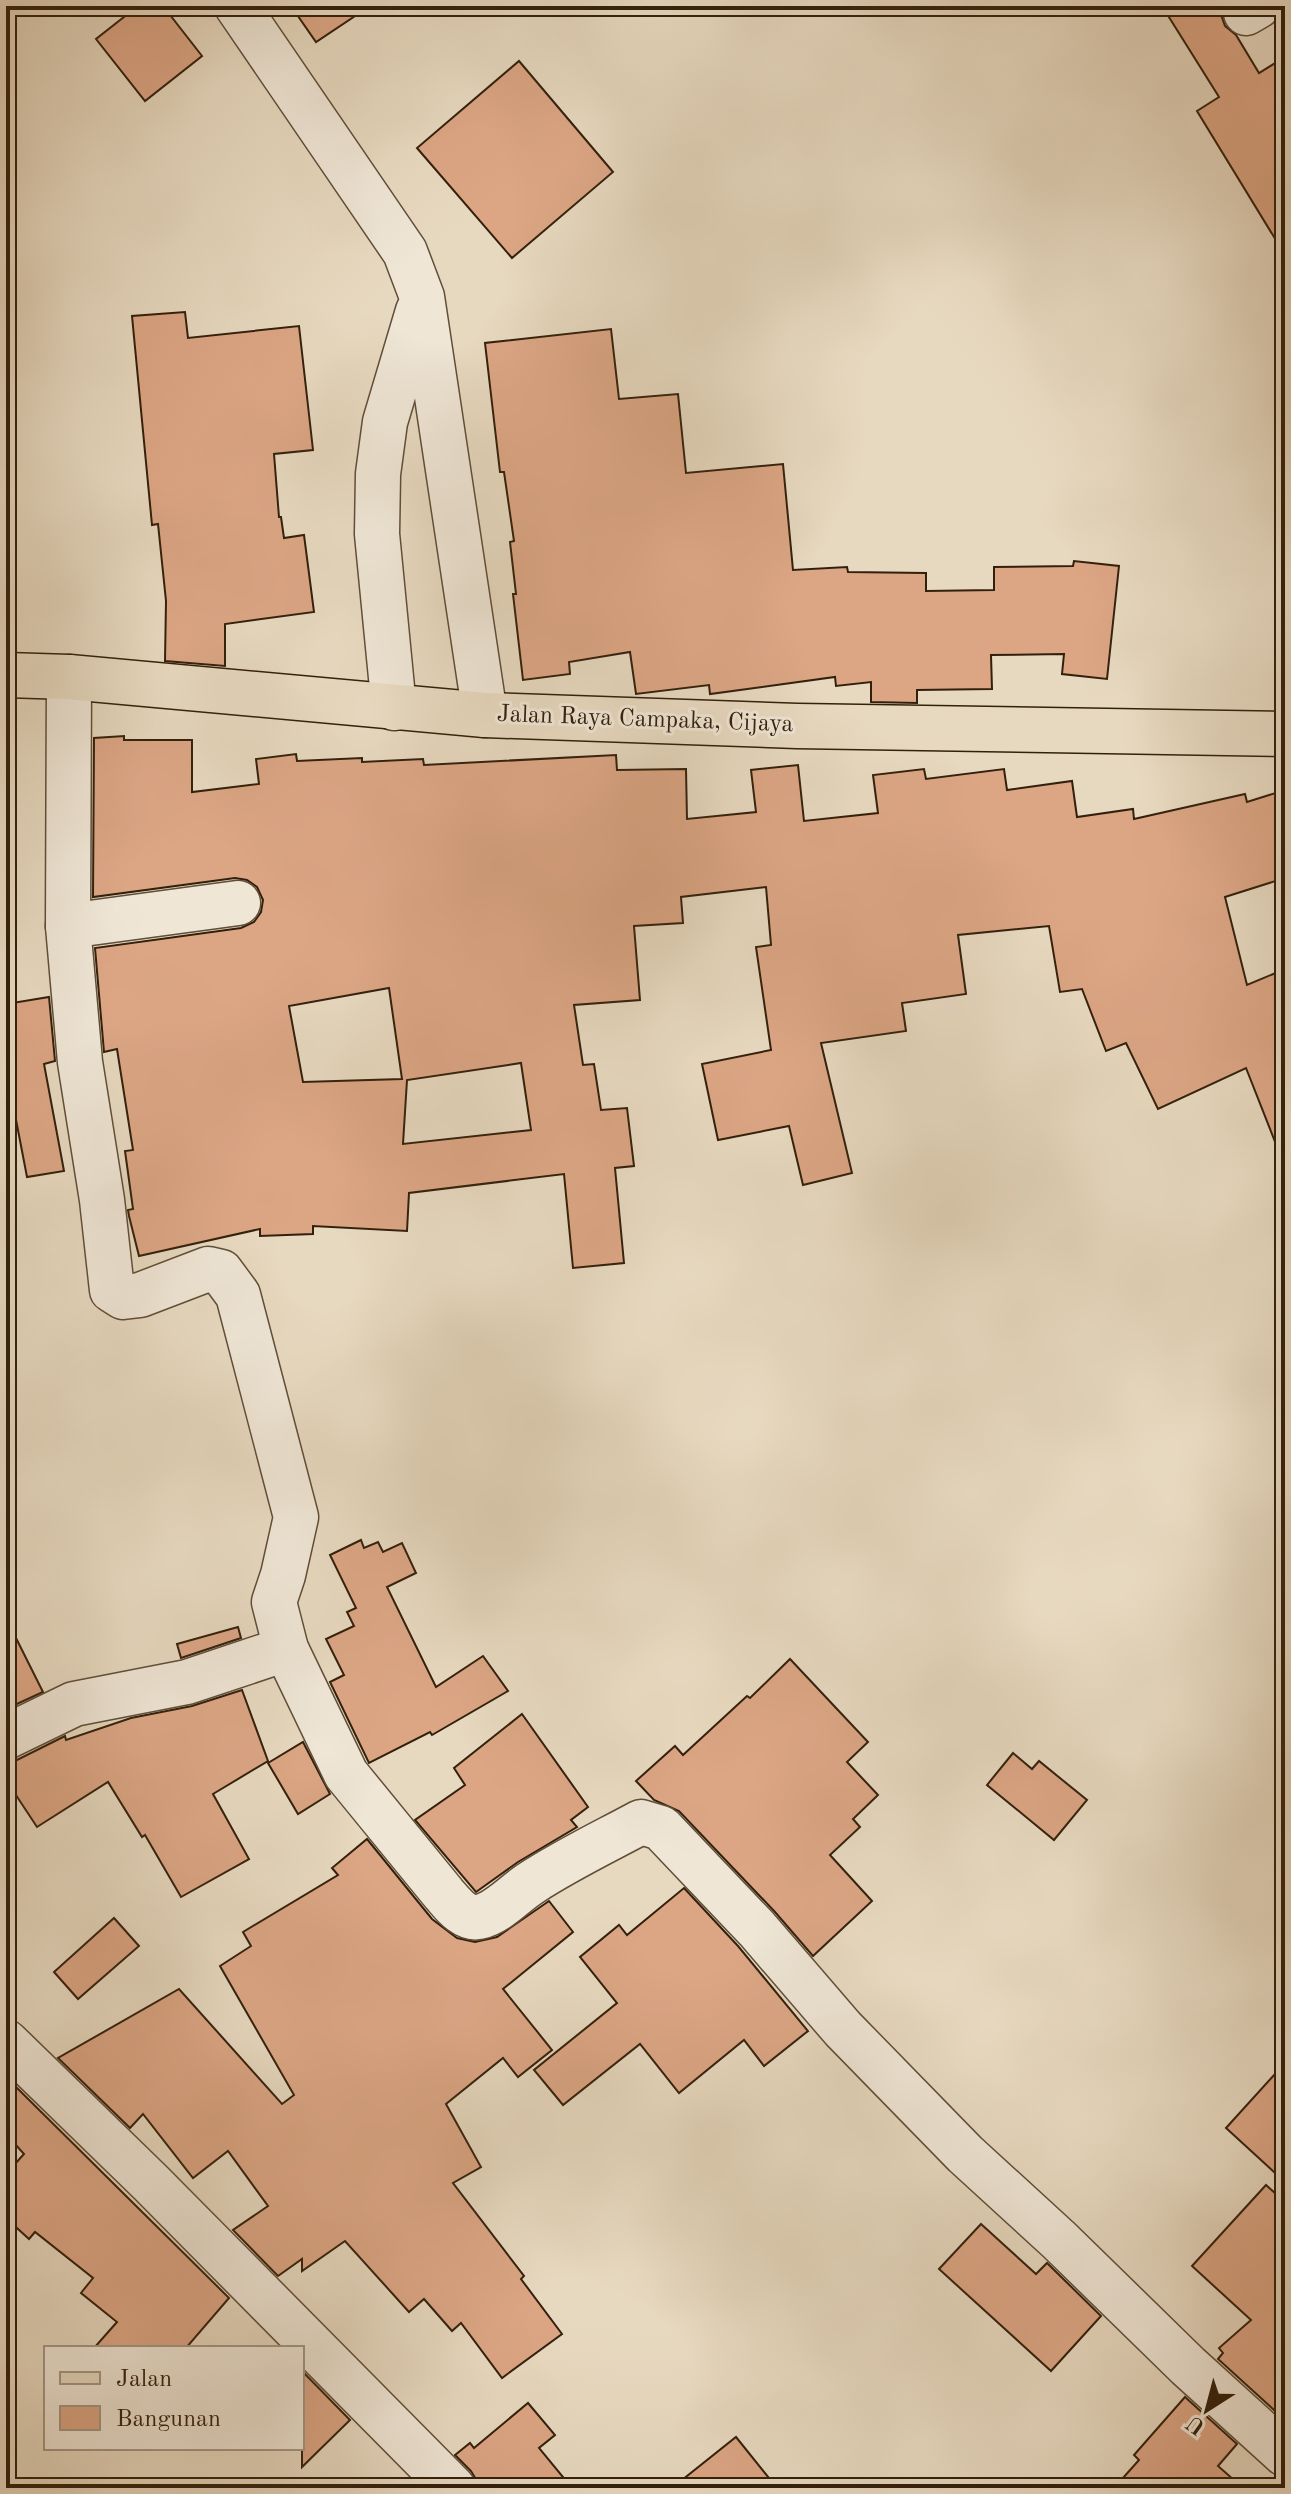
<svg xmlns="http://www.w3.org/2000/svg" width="1291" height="2494" font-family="'Old Standard TT',serif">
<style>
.building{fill:#dca685;stroke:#33200c;stroke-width:2;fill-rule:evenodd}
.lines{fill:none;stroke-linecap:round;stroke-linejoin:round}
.minor-casing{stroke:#604e39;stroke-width:47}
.major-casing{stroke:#33200c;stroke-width:47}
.minor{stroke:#efe6d6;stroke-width:44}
.major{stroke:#e7d9c0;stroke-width:44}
.labels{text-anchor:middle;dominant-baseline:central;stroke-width:6;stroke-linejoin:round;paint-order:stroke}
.street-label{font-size:24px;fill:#33200c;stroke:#efe6d6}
</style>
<rect width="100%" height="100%" fill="#e7d9c0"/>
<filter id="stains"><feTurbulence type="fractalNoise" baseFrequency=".0025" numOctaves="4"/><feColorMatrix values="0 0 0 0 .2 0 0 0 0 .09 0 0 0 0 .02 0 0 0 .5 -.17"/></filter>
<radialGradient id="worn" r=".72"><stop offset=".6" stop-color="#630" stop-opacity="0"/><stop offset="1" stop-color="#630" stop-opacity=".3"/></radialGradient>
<g class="building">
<path d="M138,6h25l39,50 -57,45 -49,-62z"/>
<path d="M291,6h79l-54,36z"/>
<path d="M1162,6h56l7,20 11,9 23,38 26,-16v198l-88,-144 22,-14z"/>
<path d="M519,61l94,111 -101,86 -95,-110z"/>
<path d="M185,312l3,26 111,-12 14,124 -39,4 5,63h2l3,21 20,-3 10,77 -89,12v42l-60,-5 1,-60 -8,-77 -6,1 -20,-209z"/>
<path d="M611,329l8,70 59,-5 8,79 97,-9 10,106 54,-3 1,5 78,1v18l68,-1v-23l79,-1 1,-5 45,5 -12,113 -45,-5 2,-20 -73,1 1,34 -75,1v13l-46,-1v-20l-35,4 -1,-9 -125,17 -1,-9 -73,9 -6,-42 -61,10 1,12 -47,6 -10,-86h3l-6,-52 4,-1 -10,-69h-4l-15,-129z"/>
<path d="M124,736v4h68v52l67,-8 -3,-25 40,-5 1,7 65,-3v4l61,-3 1,6 192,-10 1,15 69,-1 1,50 69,-7 -5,-42 47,-5 6,56 74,-8 -5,-38 51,-6 2,10 78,-10 3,21 65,-9 5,36 56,-8 1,10 111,-25 2,8 38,-12v88l-60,19 22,88 38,-16v192l-2,1 -37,-94 -88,41 -32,-66 -20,8 -24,-62 -22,3 -11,-66 -91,9 8,59 -64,9 4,28 -85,12 31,130 -49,12 -14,-59 -71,14 -16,-76 69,-14 -15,-103 15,-2 -5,-58 -85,10 2,26 -49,3 6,74 -66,5 9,60 11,-1 7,46 26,-2 7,58 -19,2 9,95 -51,5 -9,-94 -155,19 -2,38 -94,-5v8l-53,2v-7l-121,27 -10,-40 -1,-6 5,-1 -8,-58 8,-1 -16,-101 -13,3 -9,-104 146,-20 13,-6 7,-10 2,-12 -6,-13 -10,-7 -12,-2 -142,19 1,-159zM389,988l13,91 -99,3 -14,-76zM521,1063l10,67 -128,14 4,-64z"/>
<path d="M49,997l6,64 -11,3 20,107 -37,6 -15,-78 3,-1 -9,-53v-41z"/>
<path d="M361,1540l3,8 14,-6 5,10 19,-9 14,30 -29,14 49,100 47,-31 25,35 -76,44 -2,-3 -61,31 -39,-81 14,-7 -18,-36 28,-13 -7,-14 9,-4 -26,-53z"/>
<path d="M6,1618l37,74 -37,17z"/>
<path d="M238,1627l3,11 -60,20 -4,-14z"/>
<path d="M790,1659l78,83 -21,20 31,33 -25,24 7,8 -30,28 42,46 -59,55 -38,-44 -96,-101 -25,-11 -18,-19 39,-35 8,9 64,-59 3,2z"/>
<path d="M242,1690l26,71 -55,33 36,65 -68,38 -36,-62 -3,2 -34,-55 -71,45 -31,-47v-18l11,-2 48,-24 1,4 65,-22 61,-12z"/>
<path d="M522,1714l66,93 -17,13 6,7 -59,35 -42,30 -61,-72 50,-35 -11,-17z"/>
<path d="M303,1742l27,52 -32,20 -30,-51z"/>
<path d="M1013,1753l19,16 7,-8 48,39 -33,40 -67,-55z"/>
<path d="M367,1839l65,80 25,19 18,4 22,-5 52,-36 24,31 -70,57 49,61 -34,27 -15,-19 -57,46 35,63 -28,16 71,93 -3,3 41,55 -60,44 -41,-55 -9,8 -28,-32 -15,13 -64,-71 -43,30v-12l-24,17 -45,-46 35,-24 -40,-55 -35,27 -50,-64 -13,14 -72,-70 121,-69 103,115 12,-9 -74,-129 31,-20 -8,-14 95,-57 -6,-7z"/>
<path d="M684,1888l54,58 70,85 -44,35 -20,-26 -65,53 -39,-49 -77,61 -29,-35 83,-67 -37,-46 39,-32 8,10z"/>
<path d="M114,1918l25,28 -61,53 -24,-27z"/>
<path d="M1285,2063v119l-59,-54z"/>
<path d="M13,2084l216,214 -43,50h-92l23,-26 -36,-29 12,-15 -58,-46 -6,7 -23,-21v-44l18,-20 -18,-20v-46z"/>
<path d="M1266,2185l19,17v218l-67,-61 5,-6 -4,-5 32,-28 -59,-54z"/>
<path d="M981,2224l55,50 11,-11 54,53 -50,55 -112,-102z"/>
<path d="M302,2371l48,49 -48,47z"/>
<path d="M1185,2397l52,47 -19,22 25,22h-129l25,-28 -5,-5z"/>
<path d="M528,2403l27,32 -16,13 33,40h-95v-7l-6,-10 -16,-16 15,-12 4,5z"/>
<path d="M736,2437l41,51h-105z"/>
</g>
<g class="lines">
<defs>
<g id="minor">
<path d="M237,6l168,246 17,45 63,418"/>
<path d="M1246,13l12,-7"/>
<path d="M69,677l-1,249 12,136 22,138 10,90 11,7 17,-2 68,-26 13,3 17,23 58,222 -13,58 -9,27 12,47 60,125 98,120c8,9 20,26 35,23 19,-4 36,-24 52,-34 35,-23 73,-41 110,-61l20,6 96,101 86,100 122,125 94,86 129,126 97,88"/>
<path d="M394,708l-17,-174 1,-60 7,-52 33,-111"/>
<path d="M68,926l170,-23"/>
<path d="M6,1737l68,-33 113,-22 99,-33"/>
<path d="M6,2042l145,141 302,305"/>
</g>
<path id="major" d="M6,675l63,2 416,38 312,11 488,8"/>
</defs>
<use href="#minor" class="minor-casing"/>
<use href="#major" class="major-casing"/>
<use href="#minor" class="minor"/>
<use href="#major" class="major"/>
</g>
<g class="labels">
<g class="street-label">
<text transform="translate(645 720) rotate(2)">Jalan Raya Campaka, Cijaya</text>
</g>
</g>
<rect width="1291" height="2494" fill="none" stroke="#e7d9c0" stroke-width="32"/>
<rect x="8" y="8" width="1275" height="2478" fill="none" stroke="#33200c" stroke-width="4"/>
<rect x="16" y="16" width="1259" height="2462" fill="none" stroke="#33200c" stroke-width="2"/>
<rect x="44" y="2346" width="260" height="104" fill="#efe6d6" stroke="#a49785" stroke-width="2"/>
<rect x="60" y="2372" width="40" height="12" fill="#e7d9c0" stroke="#a49785" stroke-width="2"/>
<text x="116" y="2386" font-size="24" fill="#33200c">Jalan</text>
<rect x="60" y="2406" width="40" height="24" fill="#dca685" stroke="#a49785" stroke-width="2"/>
<text x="116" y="2426" font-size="24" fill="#33200c">Bangunan</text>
<g transform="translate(1207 2410) rotate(216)" stroke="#efe6d6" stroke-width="6" paint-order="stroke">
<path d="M0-6L14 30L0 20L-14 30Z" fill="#33200c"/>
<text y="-12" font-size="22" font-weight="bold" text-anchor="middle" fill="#33200c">U</text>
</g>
<rect width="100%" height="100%" filter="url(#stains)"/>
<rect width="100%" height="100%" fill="url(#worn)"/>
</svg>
